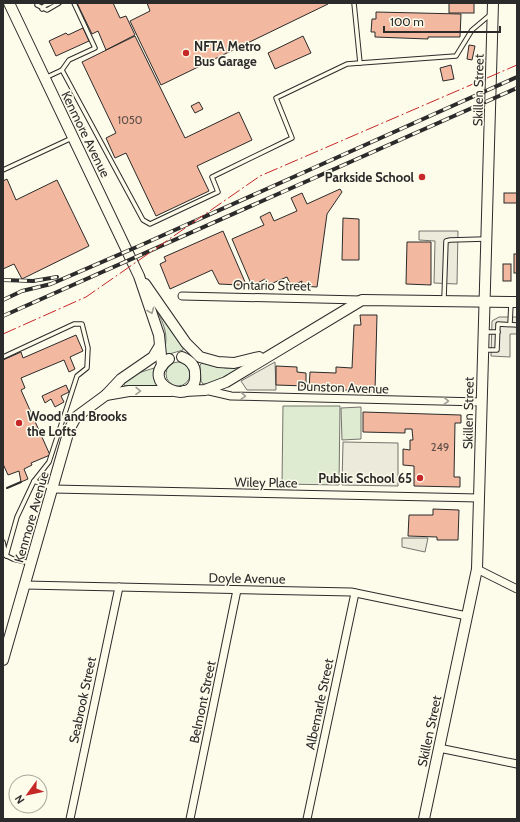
<svg xmlns="http://www.w3.org/2000/svg" width="520" height="822" font-family="Cabin,sans-serif">
<style>
.green{fill:#deebd1;stroke:#74746e}
.parking{fill:#eceadb;stroke:#74746e}
.building{fill:#f2b8a0;stroke:#2b2b2b}
.lines{fill:none;stroke-linecap:round;stroke-linejoin:round}
.lane-casing{stroke:#2b2b2b;stroke-width:5.5}
.street-casing{stroke:#2b2b2b;stroke-width:9}
.secondary-casing{stroke:#2b2b2b;stroke-width:12}
.lane{stroke:#fdfbea;stroke-width:3.5}
.street{stroke:#fdfbea;stroke-width:7}
.secondary{stroke:#fdfbea;stroke-width:10}
.rail-casing{stroke:#2b2b2b;stroke-width:4}
.rail{stroke:#fdfbea;stroke-width:2.5;stroke-dasharray:8;stroke-linecap:butt}
.wall{stroke:#2b2b2b;stroke-width:2}
.power{stroke:#c62828;stroke-width:1;stroke-dasharray:14 3 2 3;stroke-linecap:butt}
.oneway{stroke:#9e9d94}
.poi-dot{fill:#c62828;stroke:#fdfbea;stroke-width:1.5}
.labels{text-anchor:middle;dominant-baseline:central;stroke-width:3;stroke-linejoin:round;paint-order:stroke}
.number-label{font-size:11px;fill:#5d4e48}
.poi-label{font-size:13px;font-weight:bold;fill:#2b2b2b;stroke:#fdfbea;text-anchor:start}
.street-label{font-size:13px;fill:#2b2b2b;stroke:#fdfbea}
</style>
<rect width="100%" height="100%" fill="#fdfbea"/>
<g class="green">
<path d="M153,303l30,43v4l-17,5 -2,-4c6,-18 -3,-32 -11,-48z"/>
<circle cx="178" cy="374" r="12"/>
<path d="M202,363l24,5 18,-1 -32,16 -9,1 -2,-3 -1,-16z"/>
<path d="M154,368l4,17 -2,2 -31,-1 -1,-2c4,-9 21,-13 30,-16z"/>
<path d="M283,406h57l-1,79 -57,-1z"/>
<path d="M361,407v32l-19,1 -1,-32z"/>
</g>
<g class="parking">
<path d="M419,231h39l-1,53 -23,-1 1,-42 -16,-1z"/>
<path d="M499,317h18v17h-7v23l-19,-1 1,-35z"/>
<path d="M275,362l1,28h-29l-6,-9z"/>
<path d="M343,442l55,1v43l-56,-1z"/>
<path d="M402,538h26l-3,14 -23,-5z"/>
</g>
<g class="building">
<path d="M77,3h36l7,15 6,-2 9,19 -29,15 -8,-19 -6,3z"/>
<path d="M147,3h181v1l-167,81 -31,-64 20,-10z"/>
<rect x="449" y="3" width="25" height="10"/>
<path d="M376,12l85,2 -1,23h-32v2l-53,-2v-5h-4l1,-13h4z"/>
<path d="M83,28l6,13 -33,15 -7,-15 17,-8 2,2z"/>
<path d="M135,36l50,102 54,-26 13,28 -55,26 12,25 -53,25 -30,-63 -11,5 -9,-20 10,-5 -34,-71z"/>
<path d="M303,36l8,17 -36,16 -7,-16z"/>
<path d="M469,45l6,1 -3,14 -5,-1z"/>
<path d="M451,65l3,14 -11,2 -3,-13z"/>
<path d="M199,102l4,7 -8,4 -4,-7z"/>
<path d="M7,179l9,21 41,-20 32,66 -67,33 -8,-15 -11,5v-88z"/>
<path d="M340,189l2,3 -15,22 -10,73 -16,-1 1,-5 -11,5 -4,-9 -19,8 -3,-6 -13,7 -20,-47 32,-14 -4,-8 10,-5 4,9 23,-10 -6,-13 11,-5 5,11z"/>
<rect x="504" y="193" width="13" height="10"/>
<path d="M343,218l16,1v41h-17z"/>
<path d="M223,231l22,51 -6,3 -20,-1 -7,-14 -42,19 -10,-25 6,-3 -2,-4z"/>
<path d="M407,242h24v43l-25,-1z"/>
<rect x="514" y="254" width="3" height="19"/>
<rect x="503" y="264" width="8" height="17"/>
<path d="M360,315h17l-2,76 -66,-2 1,-17 26,1v-6l16,1 2,-43h7z"/>
<path d="M76,335l7,16 -13,6 5,12 -6,3 -5,-12 -43,18 4,10 -4,2 29,65 -19,8 1,2 -8,4 4,10 -7,3 -2,-11 -11,4 -5,-11v-104l18,-8 2,6z"/>
<path d="M276,366l21,1v5l9,1v13l-30,-1z"/>
<path d="M66,385l3,7 -8,4 3,6 -9,5 -4,-8 -6,4 -3,-7z"/>
<path d="M363,412l98,3v8h-6l-1,54h6v10l-46,-1v-20l-11,-1v-16l7,1v-10h3l-1,-11h-7v4l-42,-1z"/>
<path d="M433,509l26,1 -1,30h-21v-3l-29,-1 1,-21h24z"/>
</g>
<g class="lines">
<defs>
<g id="lane">
<path d="M354,3l6,60 96,-7 16,-26 19,-16"/>
<path d="M37,5l10,5 12,-7"/>
<path d="M42,9l2,-3 7,-3"/>
<path d="M62,70l7,-10 26,-12 -21,-45"/>
<path d="M45,78l17,-8 81,150 7,4 68,-32 -6,-15 80,-39 -16,-40 71,-34 13,-1"/>
<path d="M3,170l69,-32"/>
<path d="M444,299l2,-58 4,-1 35,-1"/>
<path d="M510,324l1,-21"/>
<path d="M485,332h13"/>
<path d="M483,350h14l1,-26 19,1"/>
<path d="M3,357l71,-33h8l6,24 -1,20 -10,8 -28,86 -15,19 -17,36 -11,39 -3,-14"/>
<path d="M34,481l18,7"/>
<path d="M3,554l10,5 17,4"/>
</g>
<g id="street">
<path d="M182,296l179,4"/>
<path d="M205,390l26,6 250,6"/>
<path d="M53,489l426,9"/>
<path d="M477,569l40,20"/>
<path d="M25,585l326,7 116,24"/>
<path d="M439,748l78,16"/>
<path d="M70,819l49,-232"/>
<path d="M190,819l47,-229"/>
<path d="M307,819l48,-226"/>
</g>
<g id="secondary">
<path d="M9,3l130,273 20,59 3,31"/>
<path d="M145,284l41,59 14,14 18,5 16,1 25,-6"/>
<path d="M169,359c-35,25 30,52 26,14 0,-8 -6,-13 -13,-16"/>
<path d="M184,391l21,-1 21,-8 136,-82 155,2"/>
<path d="M106,395l23,-4h42"/>
<path d="M3,660l66,-230 7,-13 30,-22 15,-16 32,-22 6,-10"/>
<path d="M424,819l53,-250 16,-566"/>
</g>
</defs>
<use href="#lane" class="lane-casing"/>
<use href="#street" class="street-casing"/>
<use href="#secondary" class="secondary-casing"/>
<use href="#lane" class="lane"/>
<use href="#street" class="street"/>
<use href="#secondary" class="secondary"/>
<defs>
<g id="rail">
<path d="M3,280l30,1 24,-4"/>
<path d="M3,300l19,-9 29,-7 88,-38 378,-169"/>
<path d="M3,316l514,-228"/>
</g>
</defs>
<use href="#rail" class="rail-casing"/>
<use href="#rail" class="rail"/>
<path class="wall" d="M7,488l14,-6"/>
<path class="power" d="M3,334l83,-37 174,-121 257,-111"/>
</g>
<defs><path id="oneway-chevron" d="M-2-3.5L2.5 0L-2 3.5" fill="none" stroke-width="1.6" stroke-linecap="round" stroke-linejoin="round"/></defs>
<g class="oneway">
<use href="#oneway-chevron" transform="translate(151 311) rotate(68)"/>
<use href="#oneway-chevron" transform="translate(138 391) rotate(1)"/>
<use href="#oneway-chevron" transform="translate(243 396) rotate(2)"/>
<use href="#oneway-chevron" transform="translate(446 401) rotate(1)"/>
</g>
<g class="poi-dot">
<circle cx="186" cy="53" r="4"/>
<circle cx="422" cy="177" r="4"/>
<circle cx="19" cy="423" r="4"/>
<circle cx="420" cy="478" r="4"/>
</g>
<g class="labels">
<g class="number-label">
<text x="130" y="120">1050</text>
<text x="440" y="447">249</text>
</g>
<g class="poi-label">
<text x="194" y="46">NFTA Metro<tspan x="194" dy="15">Bus Garage</tspan></text>
<text x="414" y="177" text-anchor="end">Parkside School</text>
<text x="27" y="416">Wood and Brooks<tspan x="27" dy="15">the Lofts</tspan></text>
<text x="412" y="478" text-anchor="end">Public School 65</text>
</g>
<g class="street-label">
<text transform="translate(478 90) rotate(-89)">Skillen Street</text>
<text transform="translate(86 134) rotate(64)">Kenmore Avenue</text>
<text transform="translate(272 285) rotate(1)">Ontario Street</text>
<text transform="translate(343 387) rotate(2)">Dunston Avenue</text>
<text transform="translate(468 413) rotate(-89)">Skillen Street</text>
<text transform="translate(266 482) rotate(1)">Wiley Place</text>
<text transform="translate(31 517) rotate(-74)">Kenmore Avenue</text>
<text transform="translate(247 578) rotate(1)">Doyle Avenue</text>
<text transform="translate(82 700) rotate(-78)">Seabrook Street</text>
<text transform="translate(202 702) rotate(-78)">Belmont Street</text>
<text transform="translate(319 704) rotate(-78)">Albemarle Street</text>
<text transform="translate(429 731) rotate(-78)">Skillen Street</text>
</g>
</g>
<rect width="520" height="822" fill="none" stroke="#2b2b2b" stroke-width="8"/>
<g transform="translate(28 794) rotate(237)"><circle r="19" fill="#fdfbea" stroke="#a9a89e"/>
<path d="M0-3L7 15L0 10L-7 15Z" fill="#c62828"/>
<text y="-6" font-size="11" font-weight="bold" text-anchor="middle" fill="#2b2b2b">N</text>
</g>
<path d="M384 26v6h116v-6" fill="none" stroke="#2b2b2b" stroke-width="2"/>
<text x="390" y="26" font-size="12" fill="#2b2b2b" stroke="#fdfbea" stroke-width="3" paint-order="stroke">100 m</text>
</svg>
